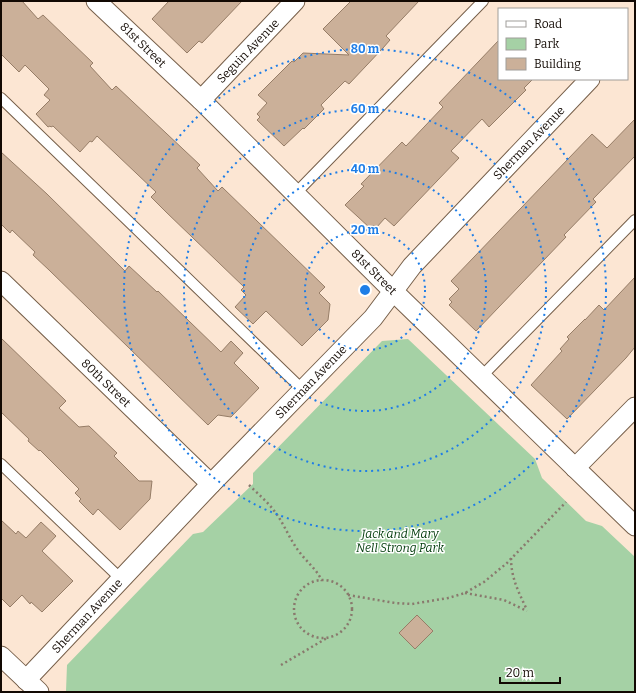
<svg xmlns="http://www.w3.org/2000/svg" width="636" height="693" font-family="Bitter,serif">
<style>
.green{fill:#a5d1a5}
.building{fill:#cbb099;stroke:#967d67}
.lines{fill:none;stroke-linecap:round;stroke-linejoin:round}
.lane-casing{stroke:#765f4a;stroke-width:12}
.street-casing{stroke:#765f4a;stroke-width:21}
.path{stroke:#89796d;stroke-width:2.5;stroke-dasharray:2 3;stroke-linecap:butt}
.lane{stroke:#fff;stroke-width:10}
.street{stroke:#fff;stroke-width:19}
.ring{fill:none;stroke:#1f7ee7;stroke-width:2;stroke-dasharray:2 4}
.labels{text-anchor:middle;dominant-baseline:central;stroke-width:3;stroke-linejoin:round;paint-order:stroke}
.street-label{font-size:12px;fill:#120903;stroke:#fff}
.park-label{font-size:12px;font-style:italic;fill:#074010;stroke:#fff}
.centre{fill:#1f7ee7;stroke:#fff;stroke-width:2}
.ring-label{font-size:12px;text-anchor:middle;font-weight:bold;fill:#1f7ee7;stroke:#fff;stroke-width:3;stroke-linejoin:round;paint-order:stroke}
</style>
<rect width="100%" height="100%" fill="#fce6d3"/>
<path class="green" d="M408,339l127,120 7,19 44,43 16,5 33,31v135l-569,-1 1,-26 126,-131 10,-2 50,-48v-11l129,-132z"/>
<g class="building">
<path d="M1,1h21l16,18 5,-4 50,48 -3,3 22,24 4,-4 84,79 -3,3 21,23 4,-4 103,100 -6,6 11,11 -2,16 -26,26 -36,-35 -13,13 -18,-17 11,-12 -5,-5 3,-3 -78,-75 -15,-15 5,-5 -59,-56 -5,6 -2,-1 -10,11 -27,-26 -2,1 -1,-1 -2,1 -12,-13 14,-14 -6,-5 5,-6 -24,-24 -6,7 -18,-18z"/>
<path d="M169,1h73l-40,42 -3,-2 -12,12 -35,-34z"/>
<path d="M351,1h68l-33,35 4,4 -7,8 -34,36 -4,-3 -24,24 3,4 -20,20 -1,-1 -19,18 -27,-26 3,-3 -3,-3 10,-11 -9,-8 34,-34 2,1 9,-9 46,2 -26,-26z"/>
<path d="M499,40v39h34l-9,9 2,2 -37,37 -7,-8 -31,32 8,7 -65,68 -9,-8 -9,10 -3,-3 -3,3 -25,-23 19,-19 -3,-2 41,-42 4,4 37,-39 -4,-4z"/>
<path d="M635,119v37l-42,43 3,3 -32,33 2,2 -90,94 -27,-26 3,-3 -3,-3 10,-10 -8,-8 141,-147 15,14z"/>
<path d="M1,152l46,42 78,77 4,-5 28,26 1,-1 63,61 10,-11 12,12 -9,10 25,25 -28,29 -13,-2 -10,10 -159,-155 -16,-15 2,-3 -23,-22 -2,3 -9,-9z"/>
<path d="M635,277v70l-9,11 -59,61 -36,-34 31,-34 -2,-2 9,-10 -2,-2 18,-18v1l14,-15 5,5z"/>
<path d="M1,338l65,63 -7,7 20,19 10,-1 28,27 -3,3 25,25h13l-2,18 -30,31 -22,-21 -5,6 -14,-14 2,-2 -6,-6 4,-4 -39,-39 -1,1 -11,-10 1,-2 -28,-27z"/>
<path d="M1,520l15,14 2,-3 8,7 15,-16 15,14 -14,15 31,30 -31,31 -11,-10 -1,2 -8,-9 -12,12 -9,-9z"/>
<path d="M417,615l16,16 -18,18 -16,-16z"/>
</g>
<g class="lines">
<defs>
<g id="lane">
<path d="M1,98l302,292"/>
<path d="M295,194l188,-193"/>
<path d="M481,377l154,-157"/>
<path d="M1,464l120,115"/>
</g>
<g id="street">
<path d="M96,1l105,99 192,191 242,235"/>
<path d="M201,100l94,-99"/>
<path d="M1,281l210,203"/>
<path d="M575,468l60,-61"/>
<path d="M1,656l38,36"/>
<path d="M26,680l185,-196 162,-166 39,-52 178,-187"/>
</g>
</defs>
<use href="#lane" class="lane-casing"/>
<use href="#street" class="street-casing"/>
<g class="path">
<path d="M249,485c9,9 19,17 26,27 10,13 15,29 26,42 7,9 16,16 21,27"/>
<path d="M511,558c0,20 8,35 16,52"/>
<circle cx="323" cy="609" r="29"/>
<path d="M465,593l39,7 23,11"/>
<path d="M348,595l47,8 17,1 36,-6 17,-5 19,-11 23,-19 59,-61"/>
<path d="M281,665l46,-27"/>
</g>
<use href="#lane" class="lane"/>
<use href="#street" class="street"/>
</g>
<g class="ring">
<circle cx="365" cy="290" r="60"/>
<circle cx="365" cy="290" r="121"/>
<circle cx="365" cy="290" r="181"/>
<circle cx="365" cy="290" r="241"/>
</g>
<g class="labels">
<g class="street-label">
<text transform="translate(143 45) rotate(44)">81st Street</text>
<text transform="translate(248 51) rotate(-46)">Seguin Avenue</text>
<text transform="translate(529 143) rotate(-46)">Sherman Avenue</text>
<text transform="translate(374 272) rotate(45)">81st Street</text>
<text transform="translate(311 382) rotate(-46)">Sherman Avenue</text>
<text transform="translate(106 383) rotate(44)">80th Street</text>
<text transform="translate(87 616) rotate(-47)">Sherman Avenue</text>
</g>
<g class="park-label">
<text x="400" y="534">Jack and Mary<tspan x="400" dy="14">Nell Strong Park</tspan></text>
</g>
</g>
<circle cx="365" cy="290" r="6" class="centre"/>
<g class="ring-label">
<text x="365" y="53">80 m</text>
<text x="365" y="113">60 m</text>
<text x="365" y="173">40 m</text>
<text x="365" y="234">20 m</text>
</g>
<rect width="636" height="693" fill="none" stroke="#120903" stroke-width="4"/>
<rect x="498" y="8" width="130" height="72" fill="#ffffff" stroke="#a09d9a"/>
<rect x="506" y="21" width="20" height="6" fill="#ffffff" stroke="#a09d9a"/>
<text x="534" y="28" font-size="12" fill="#120903">Road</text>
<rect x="506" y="38" width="20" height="12" fill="#a5d1a5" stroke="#a09d9a"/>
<text x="534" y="48" font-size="12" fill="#120903">Park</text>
<rect x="506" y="58" width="20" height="12" fill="#cbb099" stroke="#a09d9a"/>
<text x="534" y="68" font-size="12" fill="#120903">Building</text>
<path d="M500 677v6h60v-6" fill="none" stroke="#120903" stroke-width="2"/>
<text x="506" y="677" font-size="12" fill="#120903" stroke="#ffffff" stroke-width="3" paint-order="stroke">20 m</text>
</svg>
